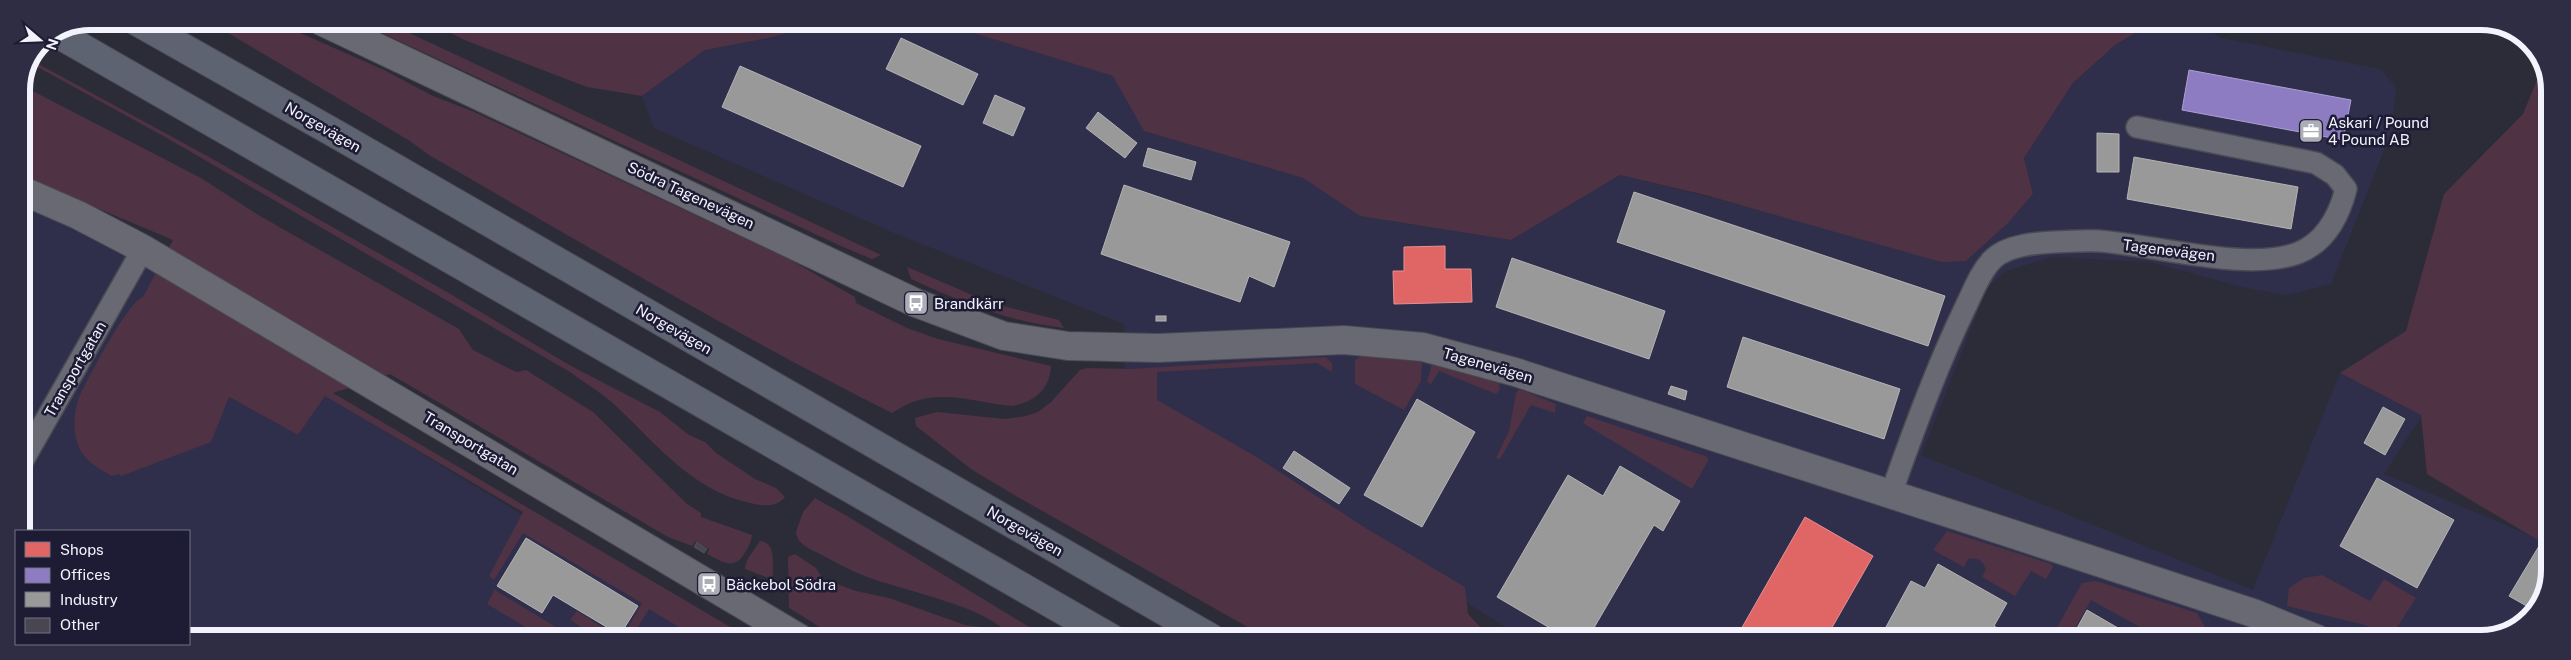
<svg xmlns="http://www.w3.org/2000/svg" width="2571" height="660" font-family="'Public Sans',sans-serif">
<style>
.built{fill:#2f2f4b}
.green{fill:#4f3243}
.shops{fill:#e06666;stroke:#e69093}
.offices{fill:#8e7cc3;stroke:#aca0d4}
.industry{fill:#999;stroke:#b4b4b7}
.building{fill:#4a4651;stroke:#524f5a}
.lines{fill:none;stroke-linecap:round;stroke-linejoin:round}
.street-casing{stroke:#4a4954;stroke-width:24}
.secondary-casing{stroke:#4a4954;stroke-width:30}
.highway-casing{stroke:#4a4954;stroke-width:30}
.street{stroke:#696974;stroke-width:21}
.secondary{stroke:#696974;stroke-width:28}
.highway{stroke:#5d6370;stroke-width:28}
.labels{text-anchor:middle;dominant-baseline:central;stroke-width:5;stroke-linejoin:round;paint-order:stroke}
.poi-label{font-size:15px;fill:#f3f3fd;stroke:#1d1c34;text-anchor:start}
.street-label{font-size:15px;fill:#f3f3fd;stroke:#1d1c34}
.rim{fill:none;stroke:#f3f3fd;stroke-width:6}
</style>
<rect width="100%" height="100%" fill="#2c2c39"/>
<g class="built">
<path d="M831,22h107l176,54 31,55 158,47 57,38 151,24 109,-65 346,86 41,-37 26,-30 -9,-36 49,-75 42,-38 39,-23h41l26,16 159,31 16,18 -4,43 -61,154 -44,11 -45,-8 -92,-25 -98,-5 -46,14 -19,17 -66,167 332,135 87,-217 82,42 -38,59 164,69v41l-22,38 -45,17 -958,-1 -398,-250 -1,-64 -230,-91 -240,-105 -12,-32 63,-46 63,-12z"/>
<path d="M21,198l140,66 68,133 69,38 27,-40 400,243 -536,-1v-106h-167z"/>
</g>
<g class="green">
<path d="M208,21h65l111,49 49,26 39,15 317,148 66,38 1,6 51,25 31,11 113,27c-1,24 -17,36 -39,40 -45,-5 -80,-21 -120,7 -158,-79 -310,-170 -463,-258l-19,-14z"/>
<path d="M356,21h28l497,234 -9,4 -31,-13z"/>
<path d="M426,21l405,1 -63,16 -63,12 -63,46 -55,-9 -120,-46z"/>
<path d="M938,22h1216l-39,23 -42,38 -49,75 9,36 -26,30 -41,37 -25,1 -236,-67 -85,-20 -109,65 -151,-24 -57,-38 -159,-47 -31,-55z"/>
<path d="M33,61l176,96 238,135 124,74 89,46 29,23 16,7 11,11 39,26 21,9 9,9c-9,11 -23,9 -35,6 -57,-12 -94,-59 -134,-97 -14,-13 -31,-23 -46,-34l-403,-234 -135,-74z"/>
<path d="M2542,68l8,17 -2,461 -121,-72 -6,-59 -81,-42 66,-42 38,-137 79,-80z"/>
<path d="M23,86l178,92 59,38 199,113 14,21 39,20 5,2 9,-2 67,42 93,91 15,10v4l51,18c-1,8 -4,13 -8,19 -10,17 -23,7 -37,0l2,-5 -13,-8 -4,5 -24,-9 -278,-163 -57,19 416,245h-52l-48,-29 -18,29h-9l20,-35 -119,-70 -29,47 -5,-4 34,-64 -198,-116 -27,39 -69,-38 -18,45 -90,34 -2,-2 -7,2c-14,-8 -30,-16 -35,-34 -4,-13 -3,-29 1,-42 7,-17 50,-99 65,-103l30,-57 -152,-64z"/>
<path d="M907,267l84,36 68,17 5,8c-55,-6 -103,-26 -153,-49z"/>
<path d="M1361,356l61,6 -1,19 -17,29 -49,-26v-24z"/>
<path d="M1326,357l6,6v9l-15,-9 -160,9v28l98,56 109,71 101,60 3,27 23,24h-224l-251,-142 -45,-27 -55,-43 -1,-8 22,-6 68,7 21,-3 12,-4 13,-10 29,-32 8,-2 43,1z"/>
<path d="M1432,363l67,19 1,8 -4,4 -57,-23 -8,13 -4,-2z"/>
<path d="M1519,389l37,15 -1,9 -24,-8 -31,54 -4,-1 13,-27 7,-38z"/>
<path d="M1587,416l121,41v4l-16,28 -106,-64 -3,-2z"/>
<path d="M815,498l32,18 200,122h-34c-26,-33 -108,-46 -148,-62 -16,-6 -30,-14 -45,-22 -10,-5 -23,-10 -24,-22l7,-20z"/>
<path d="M1947,531l104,33 2,3 -7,12 -15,-8 -16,25 -33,-19 4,-8c-4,-9 -7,-12 -18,-10l-4,8 -31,-17z"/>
<path d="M760,541c17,1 12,25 13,37l-2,1 -26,-10 2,-9z"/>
<path d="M795,554l21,14 7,11 33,12 33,7 76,27 16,2 17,11h-160l-49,-30 -1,-51z"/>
<path d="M2322,575l48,26 14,-22 32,19 -22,34 11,7h-12l-28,-14 -78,-19 2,-18 15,-10z"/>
<path d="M2096,581l101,32 8,14 -2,4 -9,1 -8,6 -27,-7 -3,5 -65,-36 -22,39 -18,-1 31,-55z"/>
<path d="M495,589l3,3 76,46h-30l-57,-34z"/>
<path d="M577,611l42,27h-20l-29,-18z"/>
</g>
<g class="shops">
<path d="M1445,246v23h26l1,33 -78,2 -1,-33h11v-24z"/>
<path d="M1805,517l68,39 -47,82h-90z"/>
</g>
<path class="offices" d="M2189,70l162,30 -8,40 -161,-30z"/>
<g class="industry">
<path d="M901,38l77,36 -15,31 -77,-36z"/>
<path d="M740,66l181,80 -18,41 -181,-80z"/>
<path d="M995,95l30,13 -12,28 -30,-13z"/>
<path d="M1098,112l39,31 -12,15 -39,-30z"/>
<path d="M2097,133l22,1v38h-22z"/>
<path d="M1148,148l48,14 -5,18 -48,-14z"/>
<path d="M2134,157l164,30 -7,42 -164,-30z"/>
<path d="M1124,185l166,57 -16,45 -25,-11 -9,26 -139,-48z"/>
<path d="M1634,192l311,104 -17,50 -311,-104z"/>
<path d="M1512,258l153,53 -16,48 -153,-52z"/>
<rect x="1156" y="316" width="10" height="5"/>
<path d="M1743,337l157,52 -16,50 -157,-52z"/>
<path d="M1671,386l16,5 -2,9 -17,-6z"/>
<path d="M1417,399l58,33 -53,95 -58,-32z"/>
<path d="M2383,407l22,12 -20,36 -21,-12z"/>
<path d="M1294,451l56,37 -11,16 -56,-36z"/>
<path d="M1620,466l60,35 -17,30 -9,-6 -66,113h-21l-70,-41 71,-122 35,21z"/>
<path d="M2377,478l77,42 -37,68 -77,-42z"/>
<path d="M526,538l112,68 -18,29 -67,-40 -11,18 -45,-27z"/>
<path d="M2539,546l9,6v24l-18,32 -21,-12z"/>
<path d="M1938,564l69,39 -13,23 21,12h-108l-21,-11 25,-46 14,7z"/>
<path d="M2087,610l50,29h-66z"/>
<path d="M2363,628l8,3 -1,4 -9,-3z"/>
<path d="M673,629l15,9h-20z"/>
</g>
<path class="building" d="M697,542l10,7 -3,4 -10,-6z"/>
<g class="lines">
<defs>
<g id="street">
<path d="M22,462l121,-213"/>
<path d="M1891,494c22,-63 45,-126 74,-186 8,-16 15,-36 28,-49 14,-14 43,-16 61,-17 15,0 31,-2 45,-1 55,4 149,31 199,12 28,-11 41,-37 48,-64l-11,-14 -19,-12 -179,-36"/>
</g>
<g id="secondary">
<path d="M321,21l595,282 88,33 64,10 90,2 186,-8 79,7 92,25 458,149 280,92 64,26"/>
<path d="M21,190l57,25 65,34 656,389"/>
</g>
<g id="highway">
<path d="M136,21l200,113 875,504"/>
<path d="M58,34l1053,604"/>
</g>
</defs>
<use href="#street" class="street-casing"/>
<use href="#secondary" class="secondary-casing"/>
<use href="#highway" class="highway-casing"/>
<use href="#street" class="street"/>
<use href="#secondary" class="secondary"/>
<use href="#highway" class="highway"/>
</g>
<defs>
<symbol id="office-square" viewBox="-11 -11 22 22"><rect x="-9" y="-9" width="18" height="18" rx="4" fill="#adadb8" stroke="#1d1c34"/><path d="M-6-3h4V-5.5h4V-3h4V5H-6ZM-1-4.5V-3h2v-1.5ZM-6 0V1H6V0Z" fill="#fff"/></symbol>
<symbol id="bus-square" viewBox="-11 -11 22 22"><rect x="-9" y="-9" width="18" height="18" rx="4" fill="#adadb8" stroke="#1d1c34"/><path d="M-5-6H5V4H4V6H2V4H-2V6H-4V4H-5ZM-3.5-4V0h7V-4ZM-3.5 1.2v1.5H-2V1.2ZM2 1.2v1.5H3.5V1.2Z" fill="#fff"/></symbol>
</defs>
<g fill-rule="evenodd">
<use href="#office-square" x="2297" y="117" width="28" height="28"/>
<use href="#bus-square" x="902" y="289" width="28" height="28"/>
<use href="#bus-square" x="695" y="570" width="28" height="28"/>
</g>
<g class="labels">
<g class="poi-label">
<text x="2328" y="122">Askari / Pound<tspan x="2328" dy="17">4 Pound AB</tspan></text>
<text x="934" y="303">Brandkärr</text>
<text x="726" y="584">Bäckebol Södra</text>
</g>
<g class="street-label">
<text transform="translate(323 127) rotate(30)">Norgevägen</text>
<text transform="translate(691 195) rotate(25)">Södra Tagenevägen</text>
<text transform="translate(2169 250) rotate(7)">Tagenevägen</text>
<text transform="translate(674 329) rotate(30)">Norgevägen</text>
<text transform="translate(1488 365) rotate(16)">Tagenevägen</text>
<text transform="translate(75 369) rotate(-60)">Transportgatan</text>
<text transform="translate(471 443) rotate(31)">Transportgatan</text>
<text transform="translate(1025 531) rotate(30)">Norgevägen</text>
</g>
</g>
<path d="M0 0H2571V660H0ZM90 30H2481A60 60 0 0 1 2541 90V570A60 60 0 0 1 2481 630H90A60 60 0 0 1 30 570V90A60 60 0 0 1 90 30Z" fill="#2e2d44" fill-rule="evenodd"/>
<path class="rim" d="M90 30H2481A60 60 0 0 1 2541 90V570A60 60 0 0 1 2481 630H90A60 60 0 0 1 30 570V90A60 60 0 0 1 90 30Z"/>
<rect x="15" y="530" width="175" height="115" fill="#1d1c34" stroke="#737284"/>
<rect x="25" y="542" width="25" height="15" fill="#e06666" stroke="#737284"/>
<text x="60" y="555" font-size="15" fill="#f3f3fd">Shops</text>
<rect x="25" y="568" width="25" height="15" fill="#8e7cc3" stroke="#737284"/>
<text x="60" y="580" font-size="15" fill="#f3f3fd">Offices</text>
<rect x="25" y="592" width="25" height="15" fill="#999999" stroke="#737284"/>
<text x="60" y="605" font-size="15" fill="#f3f3fd">Industry</text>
<rect x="25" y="618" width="25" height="15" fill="#4a4651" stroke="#737284"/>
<text x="60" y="630" font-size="15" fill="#f3f3fd">Other</text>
<g transform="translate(40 40) rotate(109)" stroke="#1d1c34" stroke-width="4" paint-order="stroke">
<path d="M0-4L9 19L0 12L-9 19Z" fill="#f3f3fd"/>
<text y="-8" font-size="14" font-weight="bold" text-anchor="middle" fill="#f3f3fd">N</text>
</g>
</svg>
